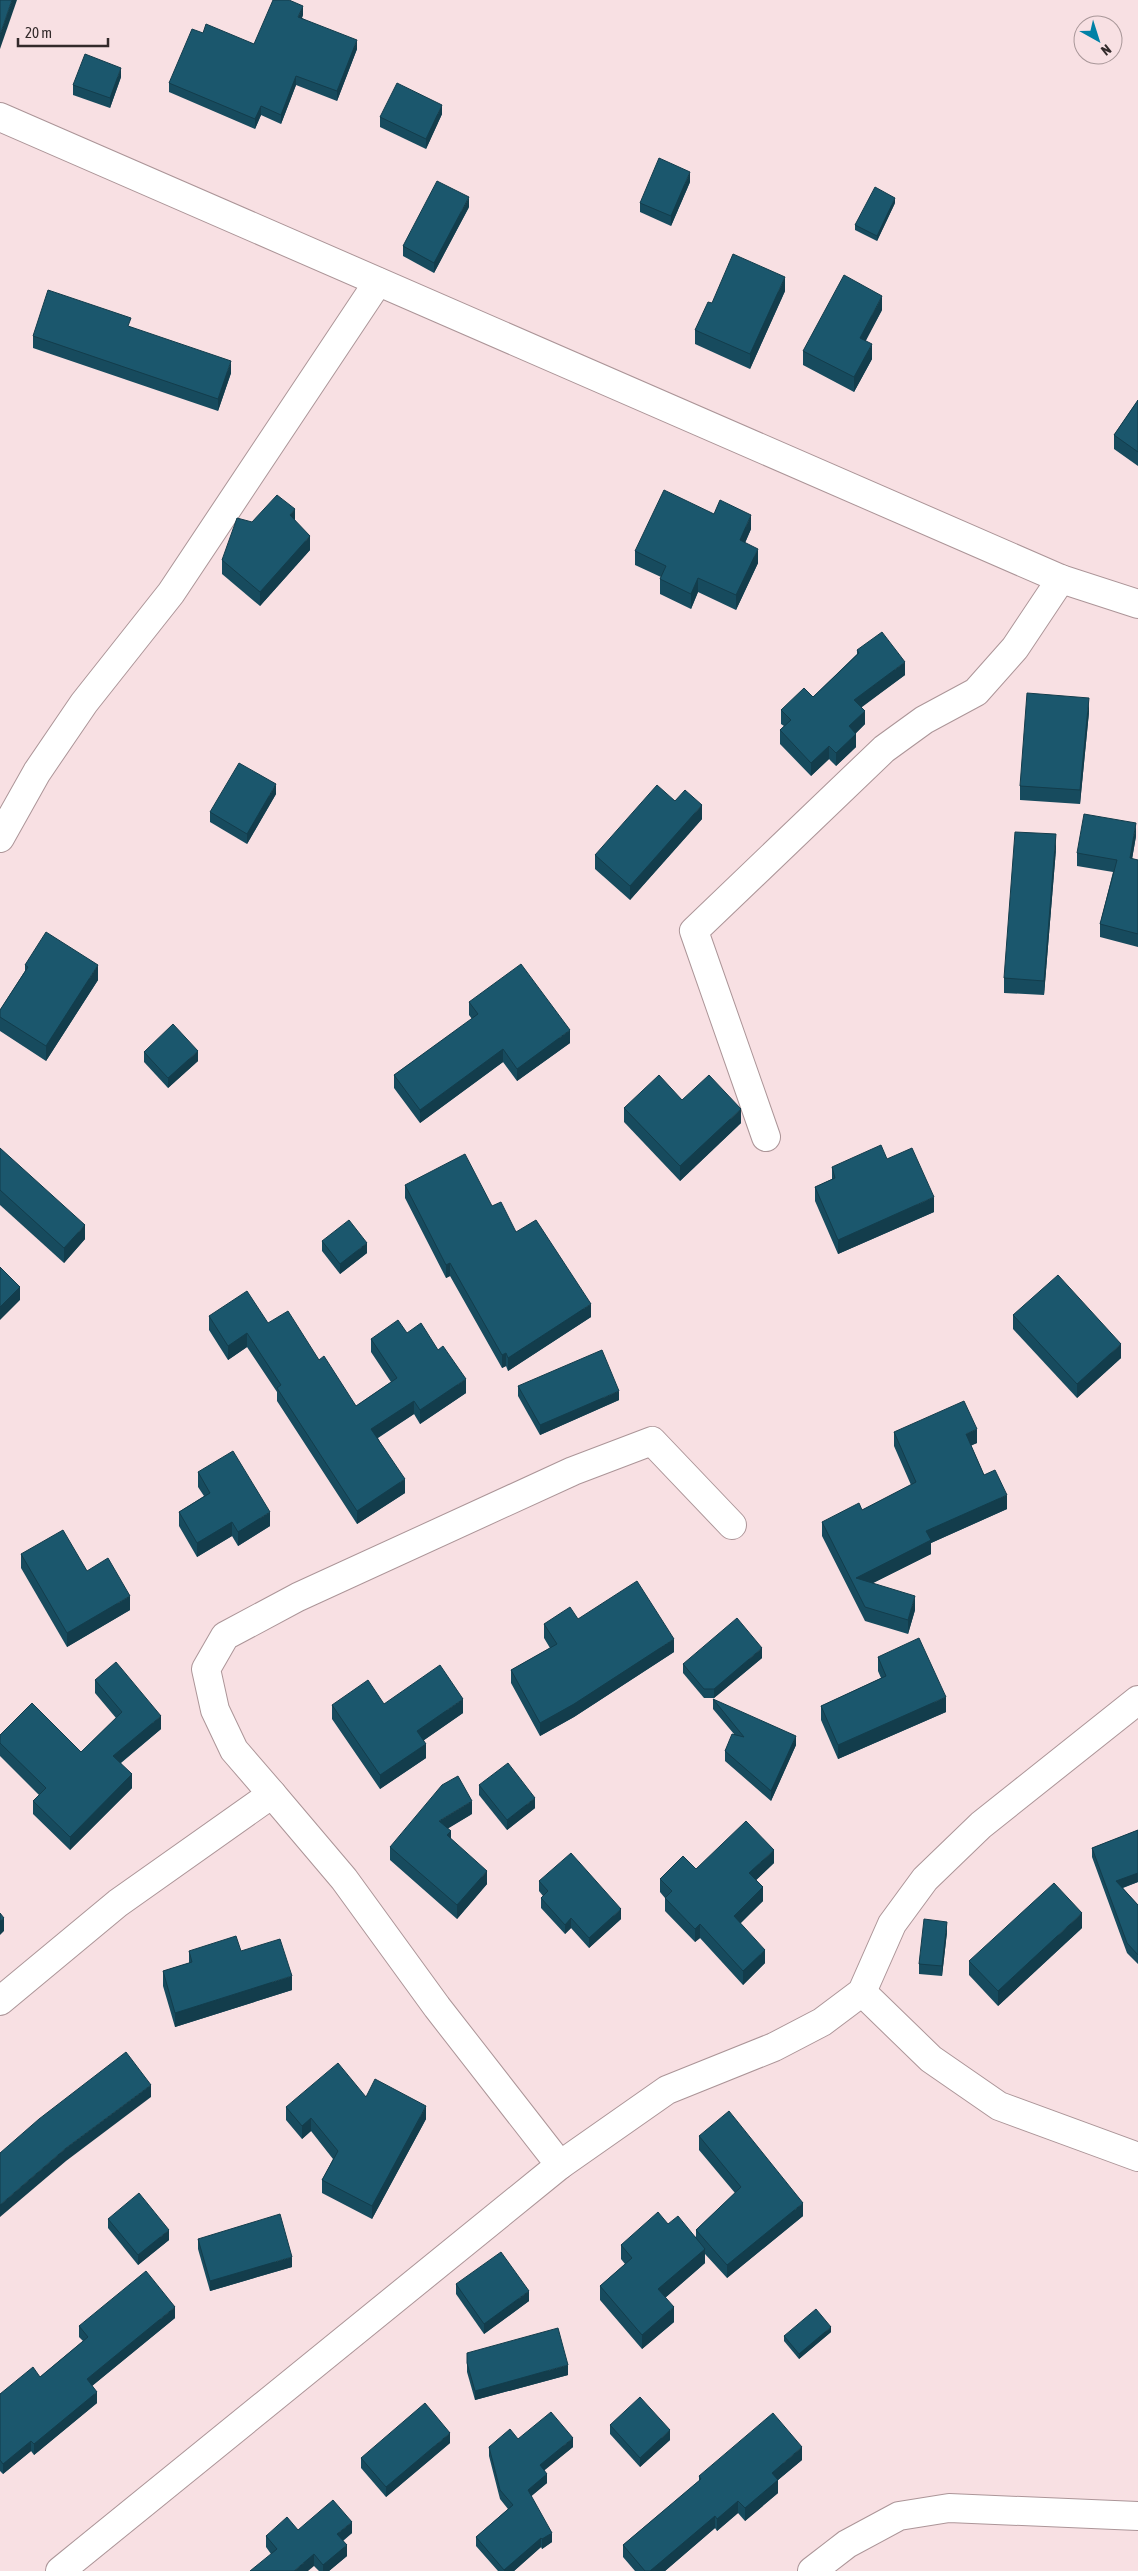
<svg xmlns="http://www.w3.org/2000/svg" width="1138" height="2571" font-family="'Asap Condensed',sans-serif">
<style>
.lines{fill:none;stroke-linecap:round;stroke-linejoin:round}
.minor-casing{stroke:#ac9598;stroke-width:30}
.tertiary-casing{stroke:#ac9598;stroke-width:30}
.minor{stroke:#fff;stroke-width:28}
.tertiary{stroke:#fff;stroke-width:28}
.wall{fill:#174b5e}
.shaded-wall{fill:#133d4c}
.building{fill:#1b576d;stroke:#133d4c}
</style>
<rect width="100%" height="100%" fill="#f8e0e3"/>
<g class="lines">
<defs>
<g id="minor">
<path d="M0,838l37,-66 47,-69 87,-110 207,-311"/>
<path d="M766,1137l-72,-206 190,-182 40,-29 52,-28 39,-44 46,-69"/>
<path d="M272,1794l-38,-44 -19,-40 -9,-41 19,-33 73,-39 275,-126 79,-30 80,84"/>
<path d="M862,1992l69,67 68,47 139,51"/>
<path d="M0,2001l118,-98 154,-109 72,85 93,128 123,158 -500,406"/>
<path d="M560,2165l107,-75 107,-43 48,-25 40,-30 30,-68 33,-45 56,-54 157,-125"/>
<path d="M812,2571l35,-27 52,-28 50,-8 189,8"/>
</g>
<path id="tertiary" d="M0,117l1061,462 77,25"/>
</defs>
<use href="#minor" class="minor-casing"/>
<use href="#tertiary" class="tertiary-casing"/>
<use href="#minor" class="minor"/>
<use href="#tertiary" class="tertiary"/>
</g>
<g class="wall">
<path d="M303,15l-1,3 55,31 -20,52 -41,-16 -15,39 -20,-9 -6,14 -86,-37v-9l34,-50 51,11z"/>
<path d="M121,77l-11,31 -37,-13v-10z"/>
<path d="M442,114l-16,35 -46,-22v-10z"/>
<path d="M690,182l-19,44 -31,-14v-9z"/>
<path d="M895,203l-18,38 -22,-11v-5z"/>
<path d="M469,207l-35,66 -31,-17v-10z"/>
<path d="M785,291l-35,78 -55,-25v-14l17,-27z"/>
<path d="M882,310l-17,31 7,18 -18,33 -51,-27v-14z"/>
<path d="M131,327l100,46 -13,38 -185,-63v-12z"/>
<path d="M1138,400v66l-24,-17v-14z"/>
<path d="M714,514l37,15 -6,14 13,20 -22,47 -38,-18 -7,17 -31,-15v-15l1,-2 -26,-12v-14z"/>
<path d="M295,520l15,30 -50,56 -38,-32v-14l30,-38z"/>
<path d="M857,650l48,25 -44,32 4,17 -9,9v14l-20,19 -7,-7 -18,17 -31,-32v-14l4,-4 -3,-2v-14l32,-13 44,-43z"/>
<path d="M1089,712l-9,92 -60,-4v-14z"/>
<path d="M276,794l-29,50 -37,-22v-10z"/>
<path d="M675,801l27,18 -72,81 -35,-31v-14z"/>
<path d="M1136,836l-4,23 6,1v87l-38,-10v-13l13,-52 -36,-6v-13z"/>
<path d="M1056,849l-12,146 -40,-2v-15z"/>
<path d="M25,965l73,15 -52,81 -46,-30v-21l25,-39z"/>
<path d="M469,1002l101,41 -53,38 -14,-19 -83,61 -26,-35v-13l78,-56 -3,-4z"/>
<path d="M144,1052l54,9 -30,27 -24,-26z"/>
<path d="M682,1100l59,23 -61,58 -56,-59v-14z"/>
<path d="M0,1148l85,91 -21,24 -64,-58z"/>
<path d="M832,1167l102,45 -96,42 -23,-53v-14l17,-8z"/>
<path d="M405,1185l87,21 24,26 75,85 -83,54 -2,-5 -4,2 -52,-92 -4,2 -41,-80z"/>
<path d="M322,1241l45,12 -27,21 -18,-23z"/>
<path d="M1013,1315l108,43 -44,40 -64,-69z"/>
<path d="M209,1316l59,7 51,37 37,46 35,-24 -20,-30v-13l36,-6 59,60 -46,31 -6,-10 -36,24 27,55 -48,31 -80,-123v-9l-30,-45 -19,13 -19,-30z"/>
<path d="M518,1386l101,14 -79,35 -22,-39z"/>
<path d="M894,1432l83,11 -6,2 13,30 23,34 -76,34v11l-58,29 42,27 -7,24 -43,-13 -43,-85v-14l40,-12 49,-25 -17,-39z"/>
<path d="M198,1472l72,54 -32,20 -6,-10 -35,21 -18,-31v-14l25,-16 -6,-9z"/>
<path d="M21,1554l109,56 -63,37 -46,-79z"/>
<path d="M578,1619l96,33 -100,65 -34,19 -29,-53v-13l39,-22 -6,-10v-14z"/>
<path d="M878,1657l68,55 -108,47 -17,-39v-14l60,-28 -3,-7z"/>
<path d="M762,1658l-48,40h-10l-21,-25v-9z"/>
<path d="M95,1680l66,49 -40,34 11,25 -62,62 -37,-36v-13l6,-6 -39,-39v-21l81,17 35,-34 -21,-25z"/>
<path d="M713,1699l83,46 -25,56 -46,-40v-10l9,-17 -21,-25z"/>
<path d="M384,1704l79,9 -39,27 2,18 -46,31 -48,-70v-14z"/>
<path d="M479,1785l56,23 -28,22 -28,-35z"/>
<path d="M472,1814l-24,14 3,11 36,45 -30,35 -67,-59v-13z"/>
<path d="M1138,1830v52l-15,6 15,17v59l-11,-11 -35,-96v-9z"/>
<path d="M774,1863l-18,17 7,21 -23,22 25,40 -22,22 -43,-47 -5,4 -30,-31v-13l-5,-6v-13l36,-10z"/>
<path d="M539,1881l82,38 -32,29 -18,-20 -6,6 -24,-26v-10l2,-2 -4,-5z"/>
<path d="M1082,1928l-84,78 -29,-31v-14z"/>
<path d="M947,1932l-5,44 -23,-2v-10z"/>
<path d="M189,1951l103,39 -117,37 -12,-41v-15l26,-8z"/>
<path d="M366,2097l60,22 -54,100 -50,-26v-13l11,-21 -22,-28 -9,8 -16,-19v-13z"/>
<path d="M699,2136l104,80 -76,62 -22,-24v9l-40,35 9,24 -32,27 -42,-49v-14l25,-22 -4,-5v-14l47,-21 28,13v-7l39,-37 -36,-43z"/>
<path d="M108,2219l61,21 -31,25 -30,-37z"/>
<path d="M198,2239l94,28 -82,24 -12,-42z"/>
<path d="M456,2284l73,17 -45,33 -28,-40z"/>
<path d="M175,2318l-83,68 5,17 -63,52 -3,-4 -28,23 -3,-3v-77l40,-17 43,-36 -4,-4v-11z"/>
<path d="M831,2332l-32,27 -15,-18v-5z"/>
<path d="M467,2353l101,22 -93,25 -8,-28z"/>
<path d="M610,2425l60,15 -30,27 -30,-33z"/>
<path d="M518,2439l55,8 -29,23 3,13 -16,13 21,46 -10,7 -1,-2 -27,24h-16l-22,-25v-9l32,-28 -8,-10 -11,-43v-9z"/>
<path d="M450,2443l-64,54 -25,-29v-10z"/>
<path d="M802,2460l-24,20v13l-33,28 -7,-8 -21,18 -2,-3 -50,43h-30l-12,-14v-12l76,-64v-5z"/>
<path d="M298,2530l54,3 -9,8 4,15 -18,15h-10l-5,-5 -43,-12 -5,-7v-11z"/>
</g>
<g class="shaded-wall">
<path d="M12,0h5l-17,49v-14z"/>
<path d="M303,6v9l-5,11v-9z"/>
<path d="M357,40v9l-20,52v-10z"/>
<path d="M121,68v9l-11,31v-10z"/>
<path d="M296,76v9l-15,39v-9z"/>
<path d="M442,105v9l-16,35v-10z"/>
<path d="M261,106v9l-6,14v-10z"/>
<path d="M690,172v10l-19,44v-10z"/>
<path d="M469,197v10l-35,66v-10z"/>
<path d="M895,198v5l-18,38v-5z"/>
<path d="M785,277v14l-35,78v-15z"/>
<path d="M882,296v14l-22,42v-14z"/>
<path d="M872,344v15l-18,33v-15z"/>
<path d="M231,361v12l-13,38v-12z"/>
<path d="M295,509v14l-5,-8z"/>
<path d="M751,515v14l-11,25v-14z"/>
<path d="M310,536v14l-50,56v-14z"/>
<path d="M758,549v14l-22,47v-15z"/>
<path d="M698,578v14l-7,17v-15z"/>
<path d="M905,662v13l-51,38v-13z"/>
<path d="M1089,698v14l-9,92v-14z"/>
<path d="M865,711v13l-16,16v-14z"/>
<path d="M856,734v13l-20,19v-13z"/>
<path d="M829,746v13l-18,17v-13z"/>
<path d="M276,784v10l-29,50v-10z"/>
<path d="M702,805v14l-72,81v-14z"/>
<path d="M1136,823v13l-6,35v-13z"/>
<path d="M1056,834v15l-12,146v-14z"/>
<path d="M98,965v15l-52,81v-15z"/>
<path d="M570,1030v13l-53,38v-12z"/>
<path d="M503,1049v13l-83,61v-13z"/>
<path d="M198,1051v10l-30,27v-10z"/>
<path d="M741,1109v14l-61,58v-15z"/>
<path d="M934,1197v15l-96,42v-14z"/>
<path d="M85,1225v14l-21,24v-15z"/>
<path d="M367,1243v10l-27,21v-10z"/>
<path d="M450,1263v13l-4,2v-13z"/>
<path d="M20,1287v13l-20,20v-13z"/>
<path d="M591,1304v13l-83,54v-13z"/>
<path d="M247,1333v14l-19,13v-14z"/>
<path d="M1121,1344v14l-44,40v-14z"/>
<path d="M506,1353v13l-4,2v-13z"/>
<path d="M466,1379v14l-46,31v-14z"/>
<path d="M619,1391v9l-79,35v-10z"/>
<path d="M414,1401v13l-43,28v-13z"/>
<path d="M977,1429v14l-11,5v-14z"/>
<path d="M405,1479v14l-48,31v-13z"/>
<path d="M1007,1495v14l-76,34v11l-74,37 -1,-13 70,-47z"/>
<path d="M270,1512v14l-32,20v-14z"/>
<path d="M232,1522v14l-35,21v-14z"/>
<path d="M130,1596v14l-63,37v-14z"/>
<path d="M915,1596v14l-7,24v-14z"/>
<path d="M674,1639v13l-100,65 -34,19v-13z"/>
<path d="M762,1648v10l-48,40v-9z"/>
<path d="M946,1697v15l-108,47v-14z"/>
<path d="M463,1699v14l-46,32v-14z"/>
<path d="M161,1716v13l-48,40v-13z"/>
<path d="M796,1736v9l-25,56v-10z"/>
<path d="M426,1744v14l-46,31v-14z"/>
<path d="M132,1774v14l-62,62v-13z"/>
<path d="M535,1798v10l-28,22v-10z"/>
<path d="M472,1801v13l-33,20v-13z"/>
<path d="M451,1831v13l-4,-9z"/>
<path d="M774,1850v13l-25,24v-14z"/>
<path d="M487,1871v13l-30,35v-14z"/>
<path d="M1138,1873v9l-22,8v-9z"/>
<path d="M763,1887v14l-29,29v-14z"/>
<path d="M621,1909v10l-32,29v-10z"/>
<path d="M1082,1913v15l-84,78v-15z"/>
<path d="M4,1918v13l-4,4v-14z"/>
<path d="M571,1918v10l-6,6v-9z"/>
<path d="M947,1922v10l-5,44v-10z"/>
<path d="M700,1924v14l-5,4v-13z"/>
<path d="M765,1950v13l-22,22v-14z"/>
<path d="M292,1976v14l-117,37v-14z"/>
<path d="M151,2085v12l-85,64 -66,56v-12l66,-57z"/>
<path d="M426,2106v13l-54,100v-13z"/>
<path d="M311,2118v13l-9,8v-13z"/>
<path d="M803,2203v13l-76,62v-13z"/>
<path d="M169,2230v10l-31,25v-10z"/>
<path d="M705,2249v14l-47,41v-15z"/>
<path d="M292,2257v10l-82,24v-10z"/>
<path d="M529,2291v10l-45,33v-10z"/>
<path d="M175,2307v11l-88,72v-11z"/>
<path d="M674,2307v15l-32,27v-14z"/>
<path d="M831,2327v5l-32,27v-5z"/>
<path d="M568,2365v10l-93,25v-9z"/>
<path d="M97,2392v11l-63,52v-11z"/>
<path d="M670,2430v10l-30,27v-9z"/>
<path d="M450,2433v10l-64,54v-10z"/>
<path d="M573,2438v9l-33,27v-9z"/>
<path d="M31,2441v10l-28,23v-10z"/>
<path d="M802,2447v13l-24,20v13l-33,28v-13l27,-35z"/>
<path d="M547,2474v9l-19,16v-9z"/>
<path d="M738,2501v12l-21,18v-12z"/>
<path d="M715,2516v12l-50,43h-15z"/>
<path d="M352,2522v11l-15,12v-11z"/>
<path d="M552,2533v9l-10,7v-10z"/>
<path d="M541,2538v9l-27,24h-10v-1z"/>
<path d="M347,2545v11l-18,15h-6v-6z"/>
<path d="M314,2554v12l-6,5h-14z"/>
</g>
<g class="building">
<path d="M0,0h12l-12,35z"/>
<path d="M273,0h16l14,6 -5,11 59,23 -20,51 -41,-15 -15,39 -20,-9 -6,13 -86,-36 23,-54 11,4 3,-9 48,20z"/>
<path d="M85,54l36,14 -11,30 -37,-13z"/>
<path d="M397,83l45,22 -16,34 -46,-22z"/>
<path d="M659,158l31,14 -19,44 -31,-13z"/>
<path d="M437,181l32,16 -35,66 -31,-17z"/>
<path d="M875,187l20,11 -18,38 -22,-11z"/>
<path d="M733,254l52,23 -35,77 -55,-24 13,-28 4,1z"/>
<path d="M844,275l38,21 -22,42 12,6 -18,33 -51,-26z"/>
<path d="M48,290l83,28 -3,8 103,35 -13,38 -185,-63z"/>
<path d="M1138,400v52l-24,-17z"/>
<path d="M664,490l50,24 6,-14 31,15 -11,25 18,9 -22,46 -38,-17 -7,16 -31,-15 6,-13 -31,-15z"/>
<path d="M277,495l18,14 -5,6 20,21 -50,56 -38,-32 15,-42 15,4z"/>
<path d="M882,632l23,30 -51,38 11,11 -16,15 7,8 -20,19 -7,-7 -18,17 -31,-33 11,-10 -10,-10 23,-22 9,9 46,-44 -2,-3z"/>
<path d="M1027,693l62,5 -9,92 -60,-4z"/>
<path d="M239,763l37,21 -29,50 -37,-22z"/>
<path d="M657,785l18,16 10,-11 17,15 -72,81 -35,-31z"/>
<path d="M1084,814l52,9 -6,35 8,2v74l-38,-10 17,-64 -40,-7z"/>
<path d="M1015,832l41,2 -12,147 -40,-3z"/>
<path d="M46,932l52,33 -52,81 -46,-29v-7l28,-43 -3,-2z"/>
<path d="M521,964l49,66 -53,39 -14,-20 -83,61 -26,-35 84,-61 -9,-12z"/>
<path d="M173,1024l25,27 -30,27 -24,-26z"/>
<path d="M659,1075l23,25 27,-25 32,34 -61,57 -56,-58z"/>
<path d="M881,1145l6,14 25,-11 22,49 -96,43 -23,-53 20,-9 -3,-11z"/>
<path d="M0,1148l85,77 -21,23 -64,-58z"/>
<path d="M465,1154l27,52 9,-4 15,30 20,-12 55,84 -83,54 -2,-5 -4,2 -52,-92 -4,2 -41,-80z"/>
<path d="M349,1220l18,23 -27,21 -18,-23z"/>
<path d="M0,1267l20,20 -20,20z"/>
<path d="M1058,1275l63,69 -44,40 -64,-69z"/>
<path d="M247,1291l21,32 20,-12 31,49 5,-4 32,50 41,-28 -26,-39 27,-19 9,13 14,-10 17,27 5,-4 23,33 -46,31 -6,-9 -43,28 34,50 -48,32 -80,-123 4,-3 -34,-52 -19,13 -19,-30z"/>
<path d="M602,1350l17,41 -79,34 -22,-39z"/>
<path d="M964,1401l13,28 -11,5 18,41 11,-5 12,25 -81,36 5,9 -75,38 59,18 -7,24 -43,-13 -43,-85 37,-19 3,7 54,-28 -22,-50z"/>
<path d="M233,1451l37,61 -32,20 -6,-10 -35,21 -18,-31 31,-19 -12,-21z"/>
<path d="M63,1530l24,41 21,-13 22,38 -63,37 -46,-79z"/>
<path d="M637,1581l37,58 -100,65 -34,19 -29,-53 46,-26 -13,-20 26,-17 8,12z"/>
<path d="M737,1618l25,30 -48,41h-10l-21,-25z"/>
<path d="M919,1638l27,59 -108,48 -17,-39 65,-30 -8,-19z"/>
<path d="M116,1662l45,54 -48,40 19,18 -62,63 -37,-36 13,-13 -46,-45v-8l32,-32 49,49 41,-40 -27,-32z"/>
<path d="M440,1665l23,34 -46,32 9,13 -46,31 -48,-70 36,-25 16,24z"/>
<path d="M713,1699l83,37 -25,55 -46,-40 7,-17 12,3z"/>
<path d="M508,1763l27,35 -28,22 -28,-35z"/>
<path d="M458,1776l14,25 -33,20 12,10 -4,4 40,36 -30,34 -67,-58 52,-62z"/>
<path d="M746,1821l28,29 -25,23 14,14 -29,29 31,34 -22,21 -43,-47 -5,5 -30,-31 7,-7 -12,-12 23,-23 13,13z"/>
<path d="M1138,1830v43l-22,8 22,24v50l-11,-12 -35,-95z"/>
<path d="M571,1853l50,56 -32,29 -18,-20 -6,7 -24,-27 7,-7 -9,-10z"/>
<path d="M1054,1883l28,30 -84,78 -29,-30z"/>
<path d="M0,1913l4,5 -4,3z"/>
<path d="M924,1919l23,3 -5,44 -23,-2z"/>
<path d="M236,1936l5,15 39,-12 12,37 -117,37 -12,-42 29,-9 -3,-11z"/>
<path d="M126,2052l25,33 -85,63 -66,57v-52l39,-34z"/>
<path d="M338,2063l28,34 9,-18 51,27 -54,100 -50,-26 16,-29 -27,-33 -9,8 -16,-19z"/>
<path d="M729,2111l74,92 -76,62 -31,-35 45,-43 -42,-51z"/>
<path d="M139,2193l30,37 -31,25 -30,-36z"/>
<path d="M658,2212l10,12 10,-8 27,33 -47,40 16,18 -32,28 -42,-49 32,-28 -11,-13z"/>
<path d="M280,2214l12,43 -82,24 -12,-42z"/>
<path d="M501,2252l28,39 -45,33 -28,-40z"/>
<path d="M146,2271l29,36 -88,72 10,13 -63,52 -3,-3 -28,23 -3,-4v-66l33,-27 7,10 48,-40 -9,-11z"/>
<path d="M816,2309l15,18 -32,27 -15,-18z"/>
<path d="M558,2328l10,37 -93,26 -8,-28v-10z"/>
<path d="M640,2397l30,33 -30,28 -30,-33z"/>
<path d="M425,2403l25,30 -64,54 -25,-29z"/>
<path d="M551,2412l22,26 -33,27 7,9 -19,16 24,43 -10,6 -1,-1 -37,32 -28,-33 37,-32 -13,-15 -11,-43 21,-18 8,10z"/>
<path d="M773,2413l29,34 -30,26 6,7 -33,28 -7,-7 -21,18 -2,-3 -65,55h-5l-22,-26 78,-66 -2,-3z"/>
<path d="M333,2500l19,22 -15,12 10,11 -24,20 -9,-11 -20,17h-44l27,-22 -11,-13 21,-19 11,13z"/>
</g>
<g transform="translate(1098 40) rotate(141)"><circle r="24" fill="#f8e0e3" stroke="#a99799"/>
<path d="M0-4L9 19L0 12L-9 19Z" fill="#0181a6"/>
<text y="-8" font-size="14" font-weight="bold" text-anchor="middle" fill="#332a2b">N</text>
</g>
<path d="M18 38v8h90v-8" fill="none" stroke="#332a2b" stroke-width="2.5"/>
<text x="25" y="38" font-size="15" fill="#332a2b" stroke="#f8e0e3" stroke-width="4" paint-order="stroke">20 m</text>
</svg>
